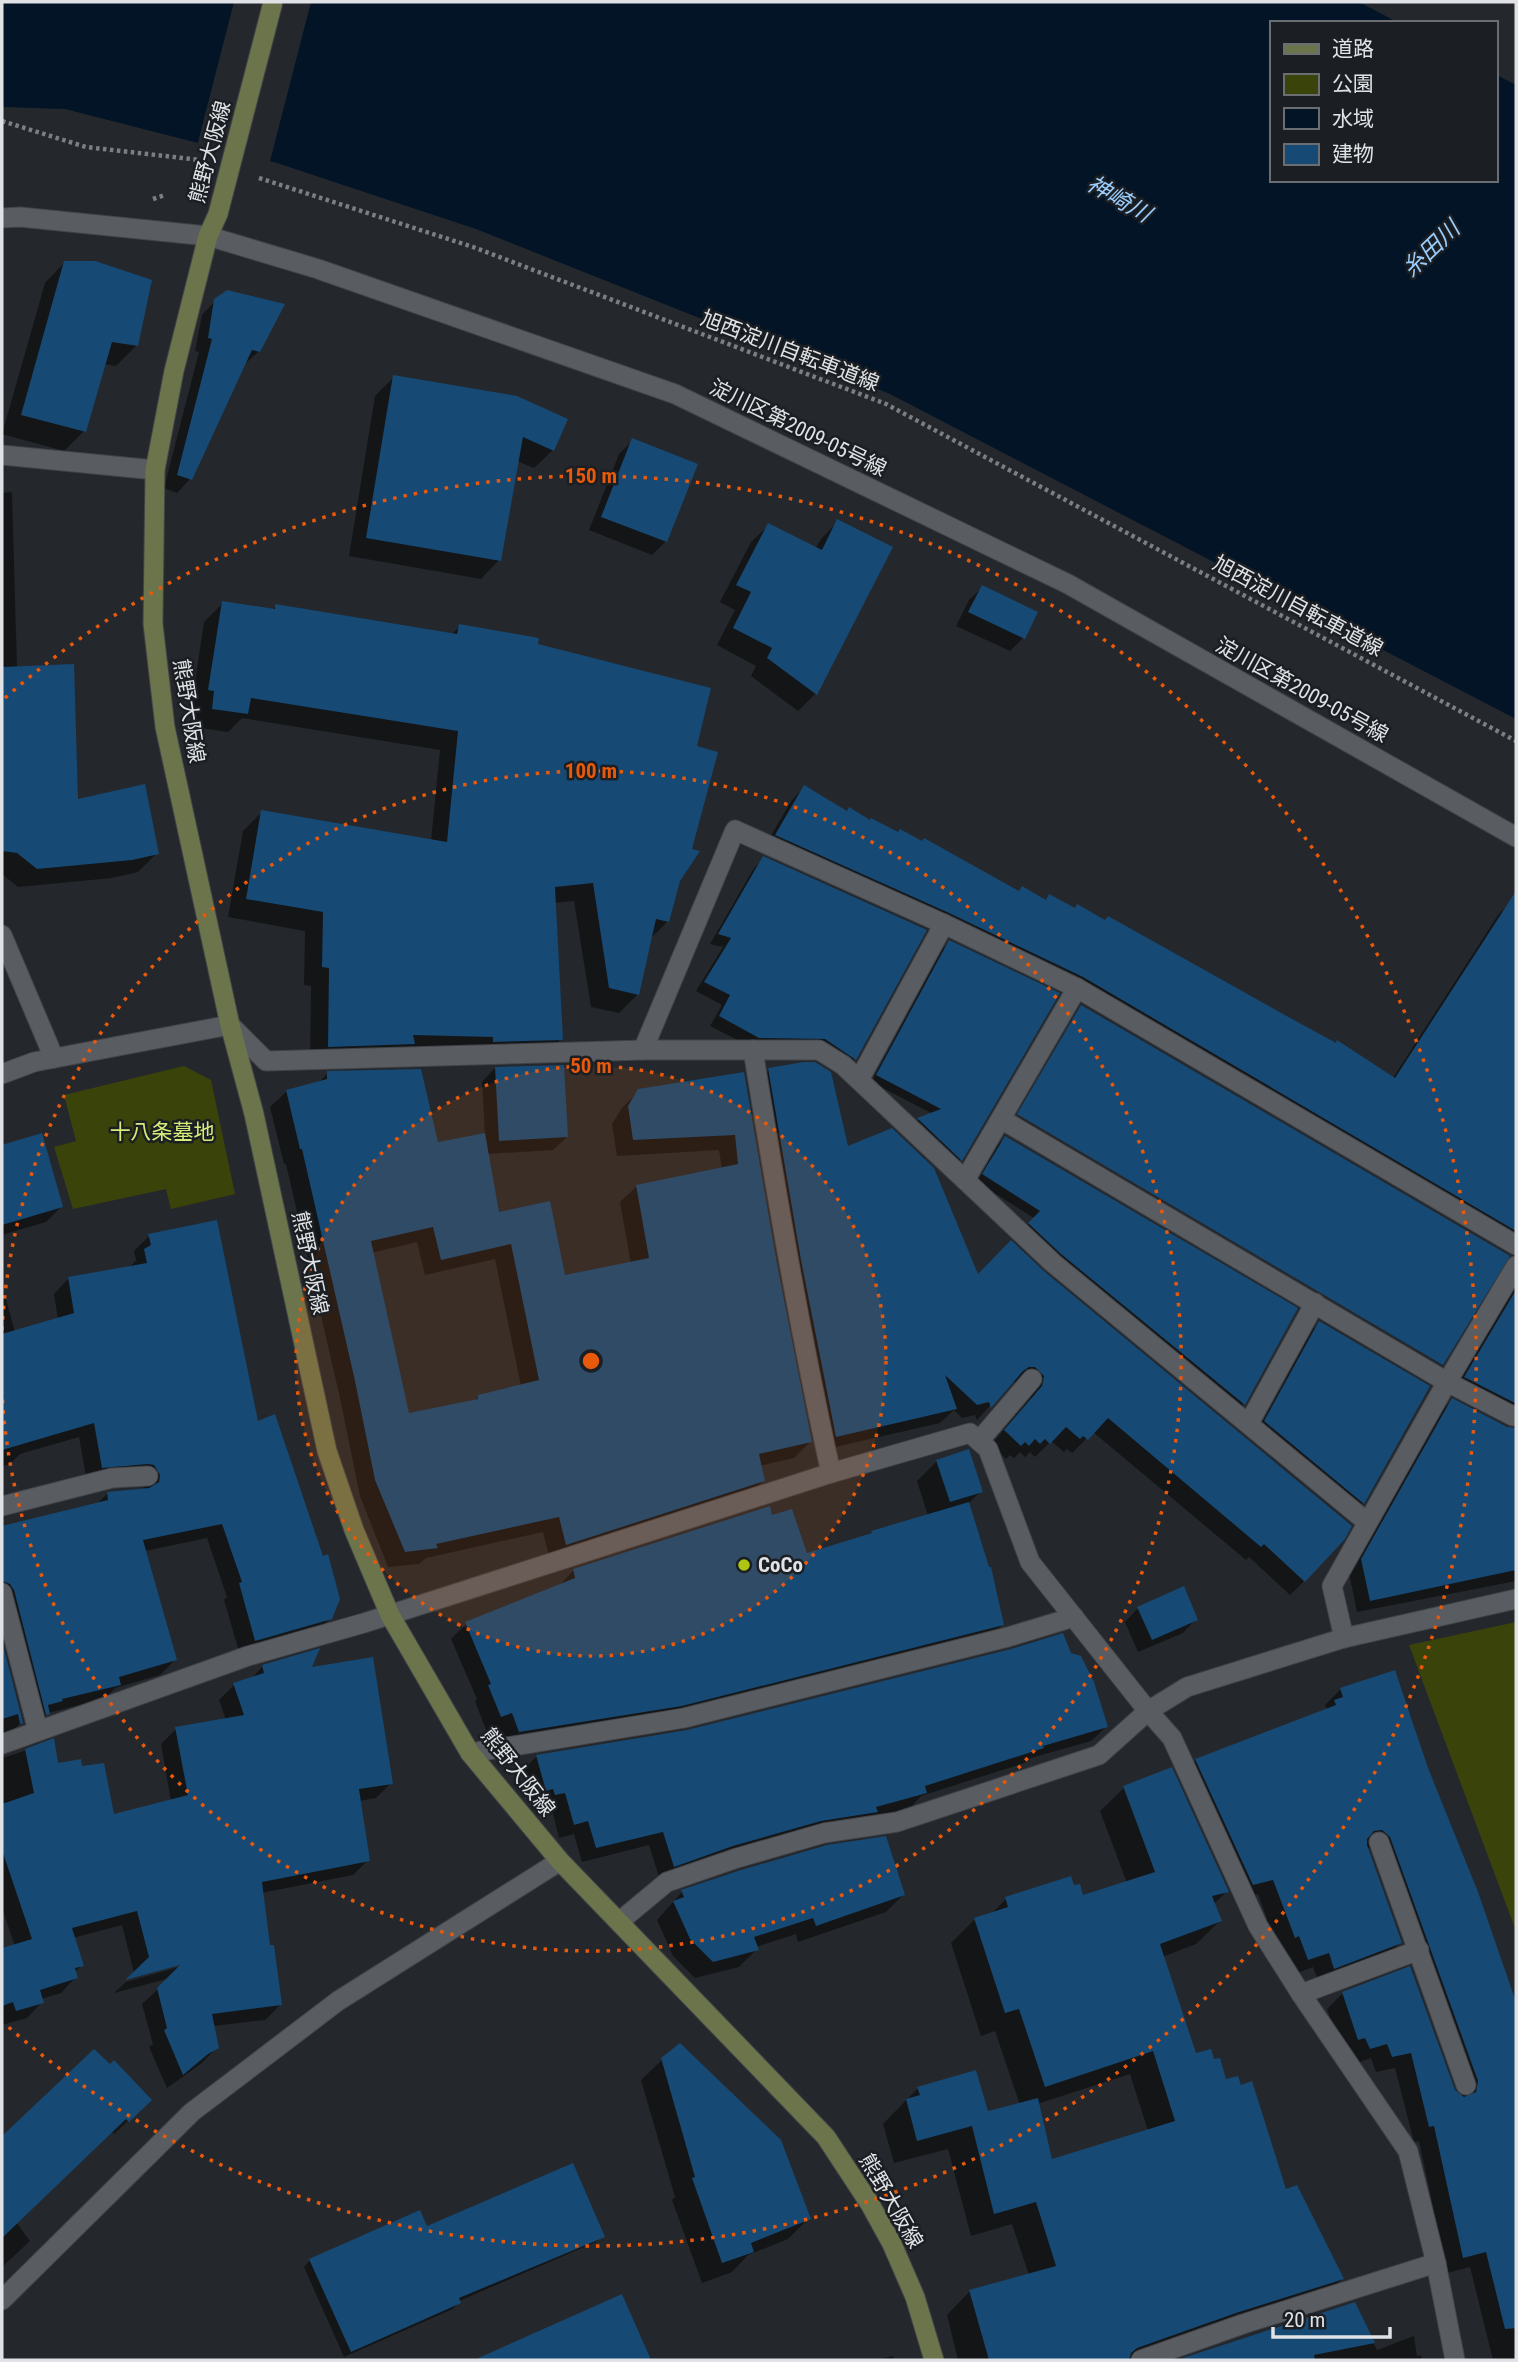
<svg xmlns="http://www.w3.org/2000/svg" width="1518" height="2362" font-family="'Roboto Condensed','Noto Sans JP',sans-serif">
<style>
.green{fill:#3a430a}
.water{fill:#021426}
.pier{fill:#24282c}
.shadow{fill:#0007;fill-rule:evenodd}
.building{fill:#164974;fill-rule:evenodd}
.lines{fill:none;stroke-linecap:round;stroke-linejoin:round}
.minor-casing{stroke:#404347;stroke-width:21}
.tertiary-casing{stroke:#404347;stroke-width:21}
.secondary-casing{stroke:#404347;stroke-width:21}
.path{stroke:#7b7e82;stroke-width:4.5;stroke-dasharray:3.5 3.5;stroke-linecap:butt}
.minor{stroke:#595d62;stroke-width:19}
.tertiary{stroke:#595d62;stroke-width:19}
.secondary{stroke:#6b744b;stroke-width:19}
.secondary-bridge-casing{stroke:#404347;stroke-width:21;stroke-linecap:butt}
.secondary-bridge{stroke:#6b744b;stroke-width:19}
.ring{fill:none;stroke:#e8590c;stroke-width:3.5;stroke-dasharray:3.5 7}
.poi-dot{fill:#acc613;stroke:#1b1f23;stroke-width:2.5}
.labels{text-anchor:middle;dominant-baseline:central;stroke-width:5;stroke-linejoin:round;paint-order:stroke}
.street-label{font-size:21px;fill:#e0e2e5;stroke:#1b1f23}
.park-label{font-size:21px;fill:#d5ec79;stroke:#1b1f23}
.poi-label{font-size:21px;font-weight:bold;fill:#e0e2e5;stroke:#1b1f23;text-anchor:start}
.water-label{font-size:23px;font-style:italic;fill:#9accfc;stroke:#1b1f23}
.centre{fill:#e8590c;stroke:#1b1f23;stroke-width:3.5}
.ring-label{font-size:21px;text-anchor:middle;font-weight:bold;fill:#e8590c;stroke:#1b1f23;stroke-width:5;stroke-linejoin:round;paint-order:stroke}
</style>
<rect width="100%" height="100%" fill="#24282c"/>
<g class="green">
<path d="M184,1066l27,14 24,114 -64,15 -5,-20 -93,20 -19,-62 22,-6 -12,-46z"/>
<path d="M1516,1622v309l-107,-286z"/>
</g>
<path class="water" d="M2,2h1357l40,21h-128v157h224v-106l21,11v634l-626,-325 -414,-165 -199,-66 -212,-54 -63,-2z"/>
<path class="pier" d="M234,2h77l-42,163 -72,-19z"/>
<g class="shadow">
<path d="M65,262l71,84 -20,20 -12,-2 -20,67 -20,20 -62,-17 43,-151z"/>
<path d="M215,301l44,50 -14,13 -55,115 -13,14 -13,-5 35,-136 -4,-1 7,-36z"/>
<path d="M394,377l159,73 -19,18 -17,-7 -18,99 -18,19 -132,-23 26,-160z"/>
<path d="M633,440l33,101 -14,14 -63,-25 30,-76z"/>
<path d="M12,492l5,176 60,133 80,52 -19,19 -26,6 -94,9 -16,-13v-381z"/>
<path d="M838,521l52,27 -75,146 -17,17 -47,-35 5,-10 -39,-21 18,-35 -15,-8 31,-60 18,-17 46,24 6,-10z"/>
<path d="M983,587l40,51 -13,13 -54,-25 13,-26z"/>
<path d="M223,603l49,7 4,-4 175,29 9,-9 76,20 158,101 -16,133 -10,41 -18,18 -12,55 -19,19 -28,-6 -17,-106 -20,2 7,136 -19,19 -232,7 1,-79 -7,-1 1,-54 -77,-14 15,-86 19,-19 169,29 9,-91 -198,-32 -14,14 -34,-5 3,-18 -6,-1 13,-86z"/>
<path d="M804,787l43,25 171,80 27,9 5,-5 343,182 105,-163 12,-12 6,3v182l-5,-3 -33,50 38,22v102l-2,-8 -444,-262 -306,-142 28,-47z"/>
<path d="M764,858l160,73 -70,128 -9,9 -30,-20 -66,-2 -39,-20 12,-21 -26,-14 27,-44 -13,-3 44,-76z"/>
<path d="M950,942l11,217 -6,6 -42,-39 5,-6 15,-6 -62,-32 72,-134z"/>
<path d="M495,1068l72,69 -14,13 -66,4 11,60 66,63 67,-13 -11,-62 17,-16 85,-17 -3,-19 -102,6 -5,-32 10,-16 17,-17 104,-17 32,191 35,177 -16,16 -35,8 4,15 -17,16 -196,63 -7,-28 -117,26 -7,6 -31,3 -28,-71 -20,-98 -54,-234h-2l-14,-57 17,-16 31,-8 10,-10 109,71 48,-9 -3,-53zM417,1242l8,33 70,-16 26,127 -43,11 -4,5 -66,13 -37,-162z"/>
<path d="M769,1070l208,207 327,304 -14,14 -41,-38 -3,3 -153,-128 -21,21 -5,-4 -3,3 -13,-11 -16,16 -5,-5 -5,5 -5,-5 -6,6 -4,-3 -4,4 -15,-14 39,-47v-9l-11,-9 -9,4 -33,36 -2,-5 -13,3 -8,-8 -14,13 -118,27 -67,-366z"/>
<path d="M1018,1117l422,249 -5,4 -420,-248z"/>
<path d="M40,1135l21,72 -15,15 -44,13v-89z"/>
<path d="M1005,1138l291,171 -53,95 -6,7 -215,-180 12,-13 -57,-36 21,-37z"/>
<path d="M149,1236l108,187 73,195 -15,16 -75,21 -16,-55 3,-3 -20,-59 -62,13 30,109 -15,15 -45,13 -11,11 -56,14 -16,16 -30,-114v-88l94,-22 11,-11 38,-4 -6,-10 -52,2 -8,-45 -59,17 -10,10 -8,2v-181l13,47 43,-12 -4,-26 15,-16 61,-11 6,-7 -2,-9z"/>
<path d="M1516,1260v321l-159,31 -8,-39 91,-160 12,-13 59,30 5,-1 -1,-6 -62,-33z"/>
<path d="M1319,1323l44,180 -6,6 -98,-81 54,-99z"/>
<path d="M937,1461l44,30 -13,13 34,121 -15,15 -322,80 -160,26 -8,-20 -11,4 -11,-29 2,-2 -26,-60 15,-15 93,-38 15,-16 197,-52 35,37 64,-20 2,-3 56,-16 -11,-35z"/>
<path d="M1138,1608l58,11 -13,14 -45,19 -13,-30z"/>
<path d="M2,1647l19,76 -19,17z"/>
<path d="M263,1666l46,3 82,114 -15,15 -17,3 9,59 -15,15 -92,18 7,54 12,58 -15,15 -52,6 4,21 -15,16 -35,25 -18,-41 4,-3 -11,-40 28,-26 -56,15 12,-11 63,-18 -1,-3 -54,12 -12,-48 -49,13 9,27 -7,7 1,5 -15,16 -20,6 1,3 -15,16 -25,7v-75l13,-4 -13,-38v-151h4l47,-16 4,24 23,4 33,47 58,-15 -10,-57 15,-15 50,-9 -7,-20 15,-15 16,-5z"/>
<path d="M1341,1689l86,80 50,124 39,114v353h-23l-23,-93 -23,6 -28,-132 -5,1 -19,-74 -19,4 -5,-14 -17,6 -12,-9 -15,-46 16,-16 66,-24 44,122 10,7 -88,-245 -10,-8 35,98 -16,15 -65,25 -6,-16 -21,8 -13,-23 -21,-58 -21,6 -57,-124 16,-16 131,-50 -2,-5z"/>
<path d="M1106,1727l-15,14 -60,17 -4,4 -106,34 -10,11 -251,73 -11,-35 -67,17 -8,-28 -15,4 -8,-32 -10,3 -2,-7 -7,2 -10,-33 15,-15z"/>
<path d="M1124,1788l103,103 -14,14 7,16 -24,23 -34,13 33,99 30,25 60,110 57,88 -24,23 -175,58h-185l-11,-45 23,-24 59,-16 -17,-51 -41,12 -23,-87 -54,14 -11,-39 35,-36 69,25 33,-8 -25,-74 -14,5 -30,-93 24,-24 16,-5 15,-15 76,-2 45,-14 -27,-72zM1130,2074l18,57 -97,30 -14,-57z"/>
<path d="M682,1892l221,3 -17,17 -88,30 -2,-8 -40,13 1,2 -18,18 -44,11 -22,-22 -16,-36z"/>
<path d="M94,2051l56,49 -36,34 -3,-3 -95,91 14,19 -28,26v-128z"/>
<path d="M662,2060l147,158 -21,21 -40,16 -16,17 -30,11 -30,-83 3,-3 -34,-117z"/>
<path d="M426,2228l176,8 -6,6 -137,59 -6,8 -109,48 -40,-90 6,-7z"/>
<path d="M621,2296l27,64h-170z"/>
<path d="M1354,2304l23,46 37,-14 3,20 4,-1 1,5h-240z"/>
<path d="M893,2356l1,4h-19z"/>
</g>
<g class="building">
<path d="M64,261h31l57,19 -14,66 -26,-4 -26,90 -65,-17z"/>
<path d="M227,290l58,14 -25,48 -8,-2 -60,130 -15,-5 35,-136 -4,-1 6,-39z"/>
<path d="M393,375l124,21 51,23 -14,32 -31,-14 -22,124 -135,-23z"/>
<path d="M632,438l66,26 -31,78 -66,-25z"/>
<path d="M837,519l56,28 -76,148 -50,-37 5,-10 -39,-20 18,-36 -15,-7 32,-62 54,27z"/>
<path d="M982,585l56,27 -13,27 -57,-27z"/>
<path d="M222,601l53,8v-5l182,30 2,-10 80,14 -1,6 173,44 -14,58 21,6 -26,97 8,2 -20,30 -11,41 -13,-3 -17,76 -30,-7 -16,-105 -38,4 8,153 -70,2v-5l-80,-2 2,9 -87,3 1,-79 -7,-1 1,-55 -77,-13 15,-89 186,32 11,-111 -207,-33 -3,16 -36,-5 2,-18 -6,-1z"/>
<path d="M74,664l4,135 67,-15 14,70 -27,6 -95,9 -20,-16 -15,-2v-184z"/>
<path d="M804,785l43,26 2,-4 21,13 1,-2 27,14 2,-3 22,12 2,-3 95,53 3,-5 24,14 3,-6 26,14 2,-4 28,16 3,-4 175,98 53,29 1,-3 58,38 121,-187v340l-433,-254 -134,-64 -174,-78z"/>
<path d="M763,856l164,74 -71,130 -31,-21 -66,-1 -40,-22 11,-21 -26,-13 27,-44 -13,-4z"/>
<path d="M949,940l111,53 -98,168 -45,-43 24,-9 -65,-34z"/>
<path d="M1081,1005l429,251 -67,109 -426,-251z"/>
<path d="M804,1062h11l16,10 17,74 44,-18 42,40 44,106 33,-34 34,32 307,254 -7,13 -40,43 -41,-38 -3,3 -153,-129 -20,22 -5,-4 -3,3 -14,-12 -16,17 -5,-5 -5,5 -5,-5 -6,7 -4,-4 -4,4 -17,-16 38,-44 2,-10 -9,-9h-6l-6,4 -32,37 -2,-6 -12,3 -32,-30 12,34 -121,28 -35,-177 -33,-192z"/>
<path d="M564,1065l4,72 -69,4 -4,-74z"/>
<path d="M421,1069l17,73 47,-9 14,79 51,-11 15,74 84,-17 -13,-73 102,-21 -3,-29 -102,5 -5,-34 10,-17 106,-17 33,192 35,178 -53,12 6,27 -199,64 -7,-28 -123,27 2,4 -33,4 -30,-72 -20,-99 -53,-232h-2l-14,-59 41,-11v-8zM433,1227l8,33 70,-16 28,136 -61,15v4l-69,14 -38,-172z"/>
<path d="M42,1133l21,74 -61,18v-80z"/>
<path d="M1005,1136l293,172 -53,97 -184,-151 -33,-31 12,-12 -58,-37z"/>
<path d="M217,1220l41,201 17,-7 48,142 5,-2 12,45 -8,20 -77,22 -16,-58 3,-1 -20,-58 -79,16 34,120 -58,17 2,8 -59,14 1,2 -15,4 2,9 -4,1 -32,-125 -4,-6 -8,-3v-55l106,-26 -1,-8 42,-4 10,-6 1,-7 -6,-10 -6,-1 -46,4 -8,-45 -92,27v-116l72,-21 -6,-36 79,-14 -3,-14 7,-4 -3,-11z"/>
<path d="M1516,1290v113h-1l-51,-26z"/>
<path d="M1319,1321l111,65 -66,118 -100,-83z"/>
<path d="M1452,1398l55,29 9,1v142l-146,31 -9,-42z"/>
<path d="M969,1449l14,43 -33,10 -14,-42z"/>
<path d="M969,1502l20,65h2l13,58 -322,81 -163,26 -7,-19 -11,4 -13,-32 3,-1 -26,-62 110,-44 -2,-9 197,-63 2,9 20,-6 15,44 65,-20 -1,-2z"/>
<path d="M1184,1586l14,34 -46,20 -15,-33z"/>
<path d="M1063,1633l8,20 10,3 13,26 14,45 -65,19 1,2 -119,38 2,7 -51,14 2,5 -57,9 -88,25 -59,21 -11,-35 -67,16 -8,-27 -14,4 -9,-32 -10,2 -2,-6 -7,2 -10,-36 151,-25 324,-81z"/>
<path d="M2,1641l21,82 -3,1 -2,-10 -16,5z"/>
<path d="M320,1648l-8,19 61,-10 20,127 -34,5 11,72 -108,21 8,63h4l8,60 -70,9 7,34 -11,6 -25,21 -19,-45 3,-2 -10,-40 23,-23 -55,15 24,-23 -12,-46 -65,17 12,38 -9,2 3,10 -38,12 4,13 -28,8 -3,-9 -11,4v-58l30,-9 -30,-89v-46l32,-11 -9,-44 29,-11 4,25 23,-4 1,7 22,-3 10,51 74,-19 -13,-68 69,-12 -11,-32 31,-10 -2,-8z"/>
<path d="M1395,1670l33,98 50,124 38,110v326l-11,1 -19,-77 -23,6 -29,-132 -5,1 -18,-74 -19,4 -5,-13 -17,5 -5,-11 -7,2 -16,-48 68,-26 45,124 9,7 12,-5 2,-11 -88,-244 -8,-7 -8,1 -7,8v6l35,98 -68,26 -5,-16 -21,7 -9,-24 -4,2 -22,-58 -20,5 -58,-126 141,-54 -2,-5 9,-3 -3,-9z"/>
<path d="M1172,1767l57,125 -17,4 10,25 -62,23 36,109 15,-4 3,10 6,-1 6,21 12,-3 3,9 11,-4 34,108 11,-4 47,94 -105,33 -102,36 -6,5 -2,7h-140l-20,-70 87,-24 -20,-64 -42,12 -22,-88 -55,15 -11,-42 14,-4 -3,-8 59,-17 12,41 50,-13 14,61 123,-38 -22,-70 -108,36 -26,-78 -14,4 -31,-95 34,-11 -3,-10 66,-21 3,9 6,-1 3,11 72,-23 -32,-86z"/>
<path d="M886,1836l19,59 -89,31 -3,-8 -59,19 5,13 -46,12 -23,-23 -17,-38 11,-4 -3,-7 60,-20 86,-25z"/>
<path d="M680,2043l101,97 30,79 -60,24 3,9 -32,11 -30,-85 3,-1 -34,-119z"/>
<path d="M94,2049l16,15 4,-4 38,40 -23,22 -3,-3 -124,119v-102z"/>
<path d="M573,2163l32,74 -146,61 2,5 -110,49 -42,-93 111,-49 7,16z"/>
<path d="M622,2294l29,66h-177z"/>
<path d="M1355,2302l20,41 -61,12 1,5h-138z"/>
</g>
<g class="lines">
<defs>
<g id="minor">
<path d="M2,455l153,15"/>
<path d="M2,935l52,123"/>
<path d="M230,1025l36,36 377,-11 92,-220 209,94 133,64 439,257"/>
<path d="M643,1050h176l24,15 210,198 314,259"/>
<path d="M753,1050c23,142 47,283 78,423"/>
<path d="M859,1080l85,-156"/>
<path d="M1001,1119l446,263 66,34 3,-1"/>
<path d="M965,1180l112,-192"/>
<path d="M1249,1423l66,-120"/>
<path d="M979,1441l53,-62"/>
<path d="M2,1506l110,-28 36,-2"/>
<path d="M2,1593l36,138"/>
<path d="M1344,1638l-12,-52 115,-204 69,-116"/>
<path d="M2,1744l246,-88 116,-33 467,-150 139,-40 18,16 42,113 118,149 -49,44 -202,67 -73,11 -87,25 -70,24 -47,39"/>
<path d="M470,1753l214,-35 324,-81 66,-20"/>
<path d="M1379,1842l87,243"/>
<path d="M1301,1994l118,-44"/>
<path d="M1141,2360l102,-36 193,-61"/>
</g>
<g id="tertiary">
<path d="M2,218l18,-1 188,19 110,33 357,125 393,190 448,253"/>
<path d="M2,1074l32,-12 196,-37"/>
<path d="M2,2300l190,-188 146,-111 222,-140"/>
<path d="M1455,2360l-19,-97 -28,-112 -107,-157 -43,-68 -86,-188 -24,-27 39,-24 157,-49 172,-39"/>
</g>
<path id="secondary" d="M218,214l-10,22 -34,135 -19,99 -2,154 12,103 65,298 24,89 73,337 27,79 36,85 80,138 90,108 266,276 44,67 22,40 23,53 19,63"/>
</defs>
<use href="#minor" class="minor-casing"/>
<use href="#tertiary" class="tertiary-casing"/>
<use href="#secondary" class="secondary-casing"/>
<g class="path">
<path d="M2,121l84,26 114,13"/>
<path d="M259,178l214,69 413,157 630,337"/>
<path d="M153,199l12,-4"/>
</g>
<use href="#minor" class="minor"/>
<use href="#tertiary" class="tertiary"/>
<use href="#secondary" class="secondary"/>
<defs>
<path id="secondary-bridge" d="M218,214l55,-212"/>
</defs>
<use href="#secondary-bridge" class="secondary-bridge-casing"/>
<use href="#secondary-bridge" class="secondary-bridge"/>
</g>
<circle cx="591" cy="1361" r="295" fill="#e8590c" fill-opacity=".12"/>
<g class="ring">
<circle cx="591" cy="1361" r="295"/>
<path d="M2 1330A590 590 0 1 1 2 1392"/>
<path d="M5 698A885 885 0 1 1 5 2024"/>
</g>
<circle class="poi-dot" cx="744" cy="1565" r="7"/>
<g class="labels">
<g class="street-label">
<text transform="translate(210 152) rotate(-75)">熊野大阪線</text>
<text transform="translate(790 351) rotate(21)">旭西淀川自転車道線</text>
<text transform="translate(798 428) rotate(26)">淀川区第2009-05号線</text>
<text transform="translate(1298 606) rotate(28)">旭西淀川自転車道線</text>
<text transform="translate(1302 690) rotate(29)">淀川区第2009-05号線</text>
<text transform="translate(189 711) rotate(81)">熊野大阪線</text>
<text transform="translate(310 1263) rotate(78)">熊野大阪線</text>
<text transform="translate(518 1772) rotate(52)">熊野大阪線</text>
<text transform="translate(891 2201) rotate(60)">熊野大阪線</text>
</g>
<g class="park-label">
<text x="162" y="1132">十八条墓地</text>
</g>
<g class="poi-label">
<text x="758" y="1565">CoCo</text>
</g>
<g class="water-label">
<text transform="translate(1119 199) rotate(30)">神崎川</text>
<text transform="translate(1431 249) rotate(-44)">糸田川</text>
</g>
</g>
<circle cx="591" cy="1361" r="10" class="centre"/>
<g class="ring-label">
<text x="591" y="483">150 m</text>
<text x="591" y="778">100 m</text>
<text x="591" y="1073">50 m</text>
</g>
<rect width="1518" height="2362" fill="none" stroke="#e0e2e5" stroke-width="7"/>
<rect x="1270" y="21" width="228" height="161" fill="#1b1f23" stroke="#6a6d71" stroke-width="2"/>
<rect x="1284" y="44" width="35" height="10" fill="#6b744b" stroke="#6a6d71" stroke-width="2"/>
<text x="1332" y="56" font-size="21" fill="#e0e2e5">道路</text>
<rect x="1284" y="74" width="35" height="21" fill="#3a430a" stroke="#6a6d71" stroke-width="2"/>
<text x="1332" y="91" font-size="21" fill="#e0e2e5">公園</text>
<rect x="1284" y="108" width="35" height="21" fill="#021426" stroke="#6a6d71" stroke-width="2"/>
<text x="1332" y="126" font-size="21" fill="#e0e2e5">水域</text>
<rect x="1284" y="144" width="35" height="21" fill="#164974" stroke="#6a6d71" stroke-width="2"/>
<text x="1332" y="161" font-size="21" fill="#e0e2e5">建物</text>
<path d="M1273 2327v10h117v-10" fill="none" stroke="#e0e2e5" stroke-width="3.5"/>
<text x="1284" y="2327" font-size="21" fill="#e0e2e5" stroke="#1b1f23" stroke-width="5" paint-order="stroke">20 m</text>
</svg>
